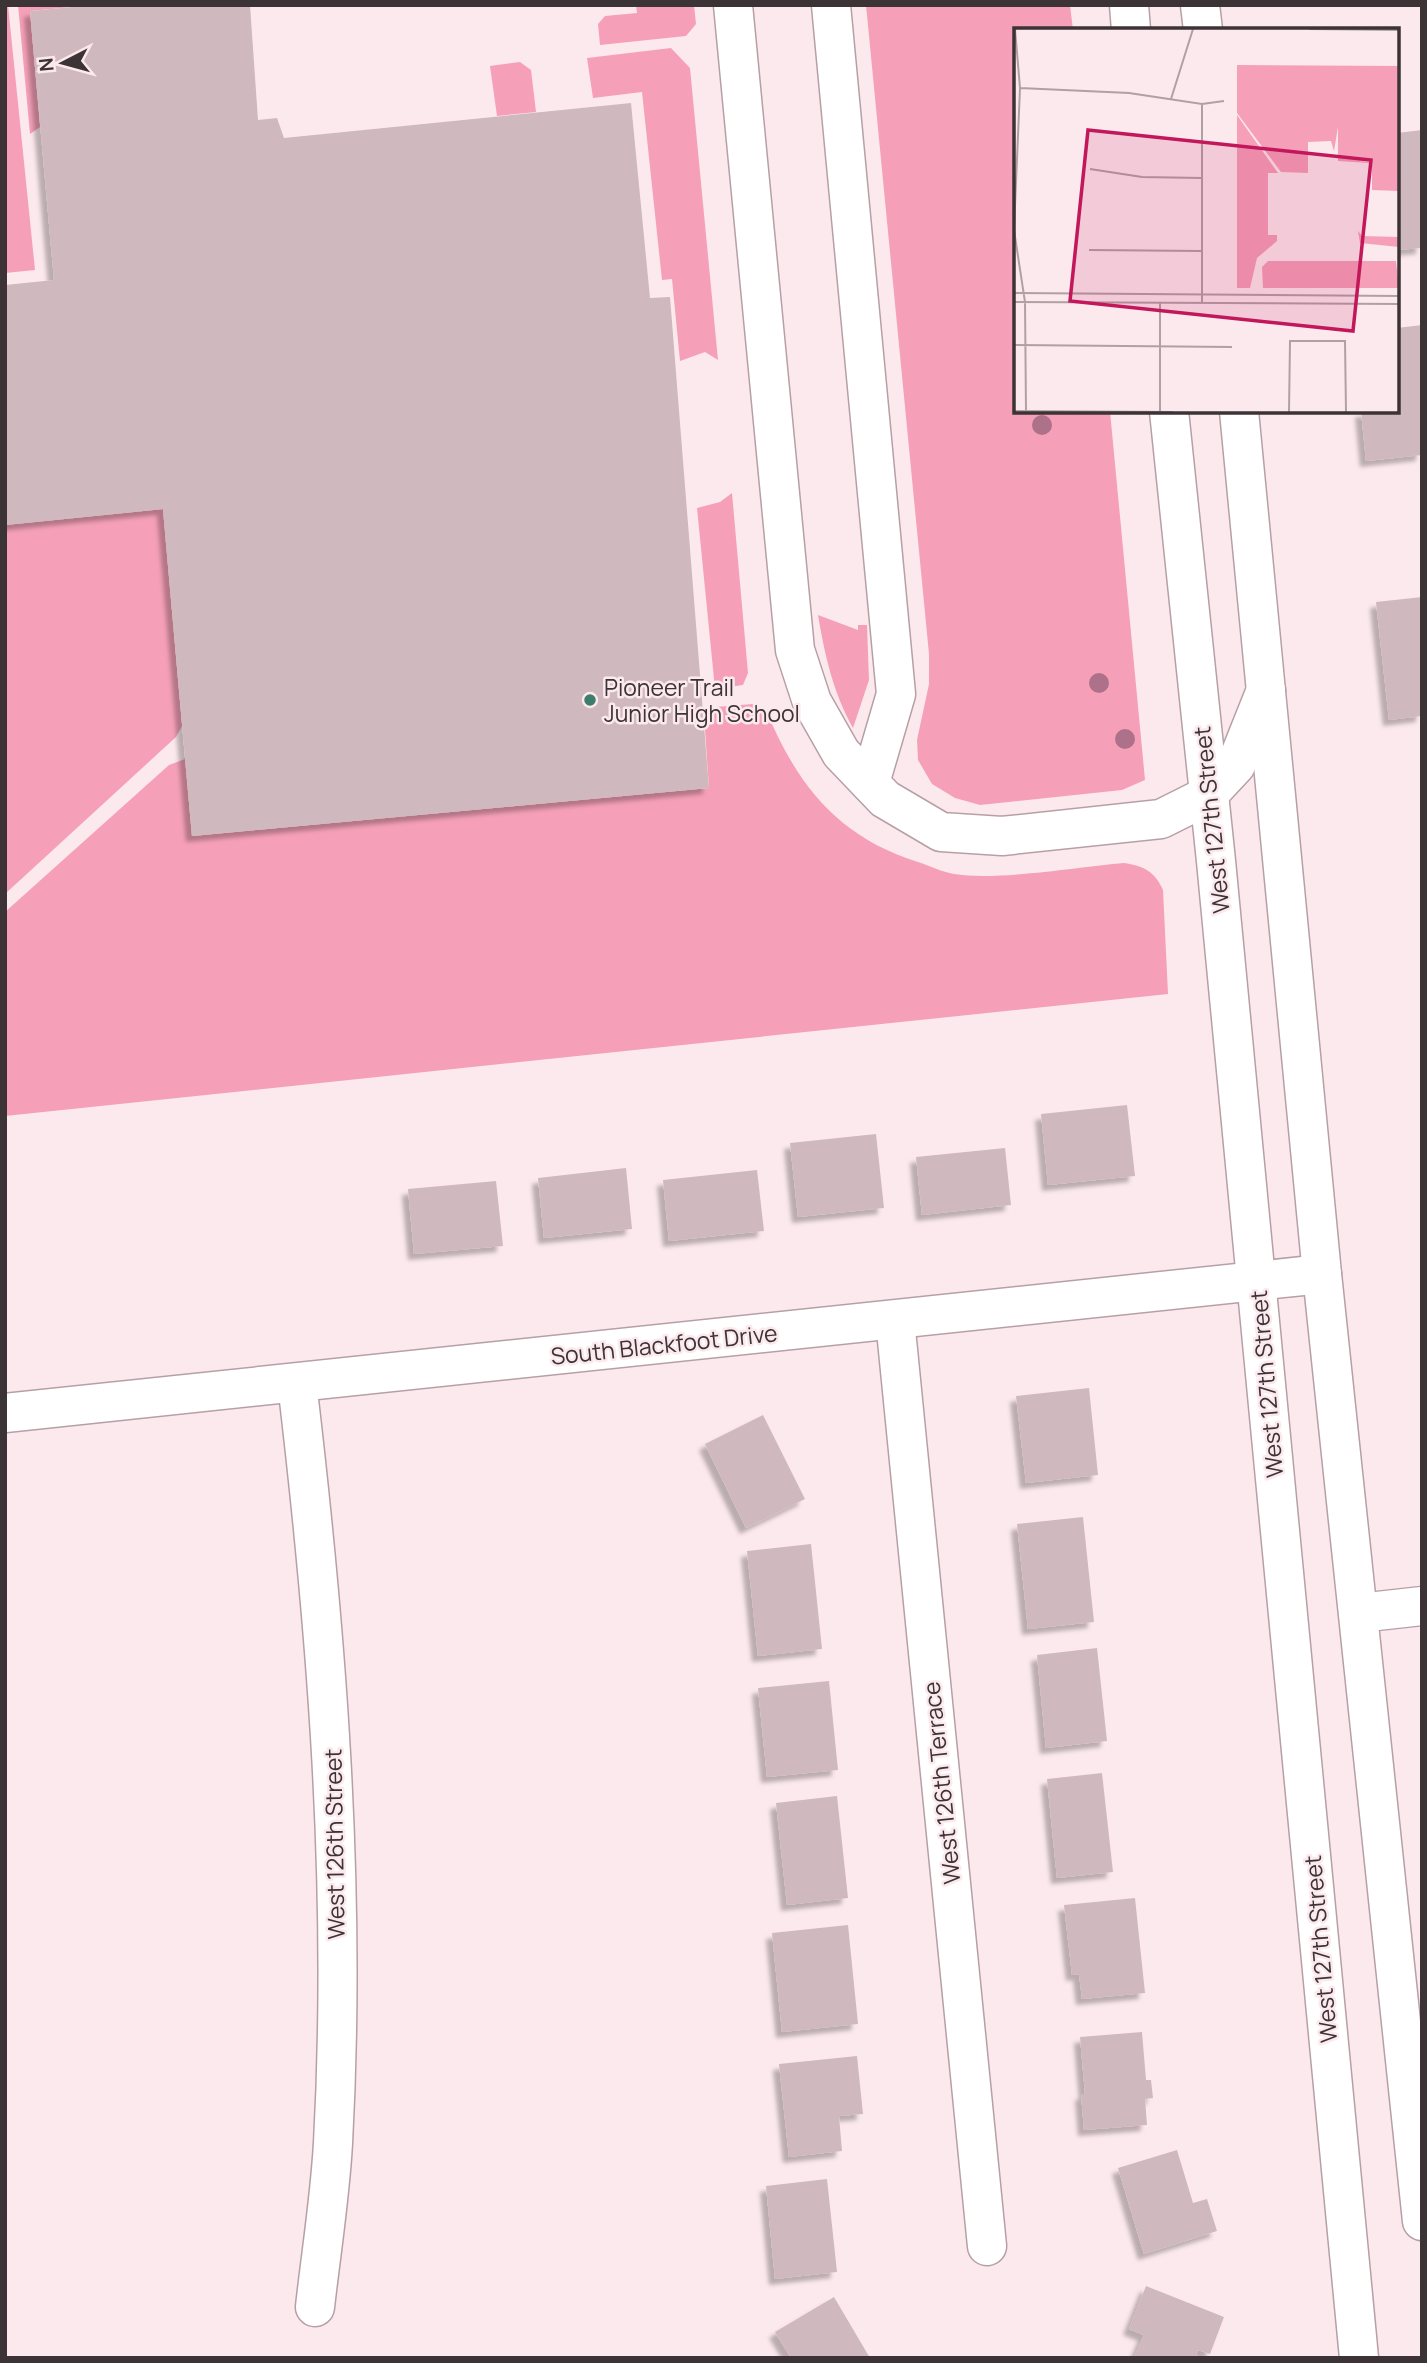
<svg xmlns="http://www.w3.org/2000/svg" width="1427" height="2363" font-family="Manrope,sans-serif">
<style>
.green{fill:#f5a0b8}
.building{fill:#cfb9be;filter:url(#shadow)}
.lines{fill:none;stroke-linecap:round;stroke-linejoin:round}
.minor-casing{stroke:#b6a0a6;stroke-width:41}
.major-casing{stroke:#b6a0a6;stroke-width:41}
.minor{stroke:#fff;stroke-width:38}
.major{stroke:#fff;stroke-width:38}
.tree{fill:#ad728a}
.poi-dot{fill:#3d7d6c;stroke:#fce9ee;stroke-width:2.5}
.labels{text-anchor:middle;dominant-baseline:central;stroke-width:5;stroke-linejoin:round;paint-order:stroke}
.poi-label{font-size:23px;fill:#3c3336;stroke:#fce9ee;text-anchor:start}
.street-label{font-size:23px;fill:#3c3336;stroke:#fce9ee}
.inset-road{fill:none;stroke:#afa0a4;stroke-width:2}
.view{fill:#c2185b;fill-opacity:0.15;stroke:#c2185b;stroke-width:3.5}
.inset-edge{fill:none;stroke:#3c3336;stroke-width:3.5}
</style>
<defs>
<filter id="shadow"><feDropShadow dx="-6" dy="6" stdDeviation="2" flood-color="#0004"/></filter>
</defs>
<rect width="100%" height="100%" fill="#fce9ee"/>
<g class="green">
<path d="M5,5h3l27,265 -30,3z"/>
<path d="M18,5h75l-63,6 10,116 -10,7z"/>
<path d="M636,5h58l2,19 -10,12 -86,9 -2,-21 7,-8 32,-3z"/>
<path d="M866,5h204l3,25h-57v381h94l35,369 -23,10 -142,15 -25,-7 -23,-14 -14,-24 -1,-20 12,-56v-30z"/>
<path d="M671,48l19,20 28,292 -13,-8 -25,9 -8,-82 -10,1 -20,-188 -49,6 -6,-40z"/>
<path d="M520,62l11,8 5,42 -39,4 -7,-50z"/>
<path d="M732,493l16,180 -5,12 -28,4 -18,-181 23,-6z"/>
<path d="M163,509l19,217 -6,11 -171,157v-369z"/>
<path d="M818,615l40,15v-5h9l2,55 -16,48c-20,-36 -28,-72 -35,-113z"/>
<path d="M753,704l13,6c31,75 72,127 152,152 12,4 24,10 36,12 44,7 123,-7 170,-11 19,3 31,8 39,27l5,104 -1163,122v-204l164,-147 16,-6 7,77 517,-48 -5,-73 12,-8z"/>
</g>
<g class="building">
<path d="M93,5h157l8,115 19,-2 7,20 347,-35 19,195 20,-1 39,491 -517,48 -29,-327 -158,16v-240l49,-5 -24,-269z"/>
<path d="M1422,130v118l-25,2v-117z"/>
<path d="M1422,325v130l-56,6 -5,-50h36v-83z"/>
<path d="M1422,597v119l-33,4 -13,-118z"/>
<path d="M1127,1105l8,71 -87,9 -7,-71z"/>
<path d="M876,1134l8,74 -86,9 -8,-74z"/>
<path d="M1005,1148l6,57 -89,10 -6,-58z"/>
<path d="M626,1168l6,61 -88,9 -6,-60z"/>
<path d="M757,1170l7,61 -95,10 -6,-61z"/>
<path d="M496,1181l7,65 -89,8 -6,-65z"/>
<path d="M1089,1388l9,87 -72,8 -10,-87z"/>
<path d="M763,1415l42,84 -59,29 -41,-84z"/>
<path d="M1083,1517l11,105 -66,7 -11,-105z"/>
<path d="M811,1544l11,105 -64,7 -11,-105z"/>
<path d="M1097,1648l10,93 -61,7 -9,-93z"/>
<path d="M829,1681l9,89 -71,7 -9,-89z"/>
<path d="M1102,1773l11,99 -56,6 -10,-99z"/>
<path d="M837,1796l11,102 -61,7 -11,-102z"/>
<path d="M1135,1898l10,95 -63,6 -3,-25 -7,1 -8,-70z"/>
<path d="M848,1925l10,99 -76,8 -10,-99z"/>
<path d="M1142,2032l4,48h5l2,18 -8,1 2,26 -63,5 -3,-36h4l-5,-57z"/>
<path d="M857,2056l6,58 -24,2 3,35 -53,6 -10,-93z"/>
<path d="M1177,2150l16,53 14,-4 10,32 -73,23 -26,-86z"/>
<path d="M827,2179l10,93 -62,7 -9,-93z"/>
<path d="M1146,2286l78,31 -14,37 -12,-4 -3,8h-61l10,-23 -15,-6z"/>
<path d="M834,2297l36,61h-79l-16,-26z"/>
</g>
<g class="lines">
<defs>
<g id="minor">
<path d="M733,5l62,645 17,52 29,51 44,46 56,33 61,4 159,-17 46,-23 29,-31 30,-75"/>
<path d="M831,5l65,689 -26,89"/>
<path d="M895,1320l92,926"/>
<path d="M297,1383c30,252 50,506 36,760 -3,55 -12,110 -18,164"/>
<path d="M5,1413l1317,-139"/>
<path d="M1359,1613l63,-7"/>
</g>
<g id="major">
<path d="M1129,5l2,25"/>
<path d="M1200,5l3,25"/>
<path d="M1169,411l47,450 143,1497"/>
<path d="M1239,411l83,863 100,947"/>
</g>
</defs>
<use href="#minor" class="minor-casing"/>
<use href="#major" class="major-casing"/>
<use href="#minor" class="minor"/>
<use href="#major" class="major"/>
</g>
<g class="tree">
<circle cx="1042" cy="425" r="10"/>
<circle cx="1099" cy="683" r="10"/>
<circle cx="1125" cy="739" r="10"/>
</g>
<circle class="poi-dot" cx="590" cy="700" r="7"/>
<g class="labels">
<g class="poi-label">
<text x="604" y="687">Pioneer Trail<tspan x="604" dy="26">Junior High School</tspan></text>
</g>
<g class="street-label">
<text transform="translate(1211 820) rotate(-96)">West 127th Street</text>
<text transform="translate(664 1344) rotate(-6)">South Blackfoot Drive</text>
<text transform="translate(1266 1384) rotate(-95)">West 127th Street</text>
<text transform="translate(941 1783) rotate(-96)">West 126th Terrace</text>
<text transform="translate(334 1844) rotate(-91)">West 126th Street</text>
<text transform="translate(1320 1949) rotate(-95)">West 127th Street</text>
</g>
</g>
<g transform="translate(1014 28)">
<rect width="385" height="385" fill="#fce9ee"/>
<path d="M223,37l162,1v125l-27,-1v-29h-14l13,1 -2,26v-25l-31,-2v-34l-4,24 -3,-10 -23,1v31l-27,-1 -44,-59zM223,87l41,58h-10v62h9v6l-20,17 -7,30h-13zM344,203l4,5 37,1v10l-39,-4zM254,233h128l3,27h-136l-1,-21z" fill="#f5a0b8"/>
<path class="inset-road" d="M1,1l5,59 -6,142 11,72 1,110M295,1l90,1M6,60l109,5 73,11 22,-3M157,71l22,-70M188,76v199M76,141l52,8 60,1M75,222l112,1M0,265l385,3M0,274l385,2M146,275v109M0,317l218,2M0,383l159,1M275,384l1,-71h55l1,71"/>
<path class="view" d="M74,102l283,30 -18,171 -283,-30z"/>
<rect width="385" height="385" class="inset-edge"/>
</g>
<rect width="1427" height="2363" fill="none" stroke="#3c3336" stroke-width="14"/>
<g transform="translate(63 63) rotate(264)" stroke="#fce9ee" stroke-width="5" paint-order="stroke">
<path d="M0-5L12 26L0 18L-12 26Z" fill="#3c3336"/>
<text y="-10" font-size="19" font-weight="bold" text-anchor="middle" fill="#3c3336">N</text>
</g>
</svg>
